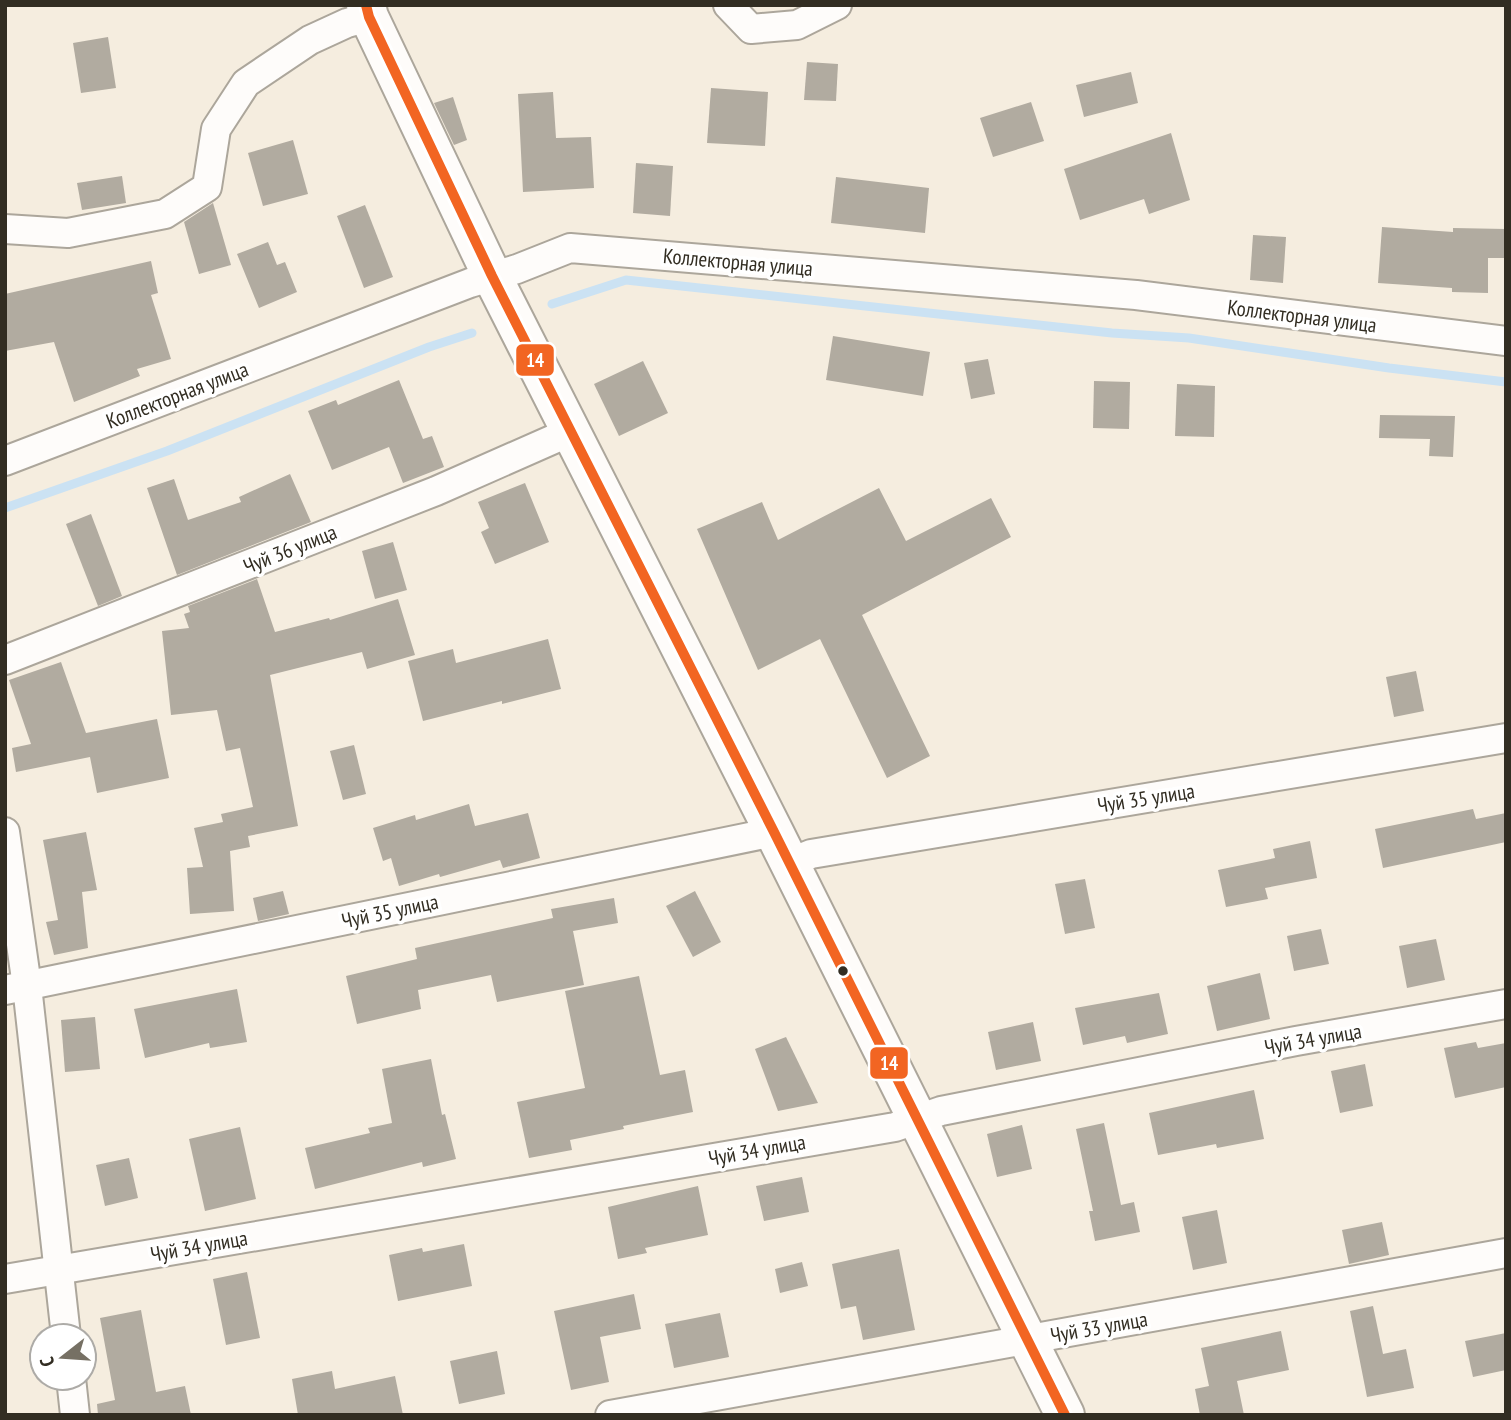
<svg xmlns="http://www.w3.org/2000/svg" width="1511" height="1420" font-family="'PT Sans Narrow',sans-serif">
<style>
.lines{fill:none;stroke-linecap:round;stroke-linejoin:round}
.stream{stroke:#cbe2f3;stroke-width:9}
.building{fill:#b1aba0}
.street-casing{stroke:#aca69b;stroke-width:32}
.secondary-casing{stroke:#aca69b;stroke-width:42}
.street{stroke:#fefcfa;stroke-width:28}
.secondary{stroke:#fefcfa;stroke-width:38}
.bus-1-casing{stroke:#fff;stroke-width:16}
.bus-1{stroke:#f26522;stroke-width:10}
.bus-dot{fill:#322d22;stroke:#fff;stroke-width:2.5}
.labels{text-anchor:middle;dominant-baseline:central;stroke-width:7;stroke-linejoin:round;paint-order:stroke}
.street-label{font-size:21px;fill:#322d22;stroke:#fff}
.line-badge{stroke:#fff;stroke-width:2.5}
.badge-label{font-size:19px;text-anchor:middle;font-weight:bold;fill:#fff}
</style>
<rect width="100%" height="100%" fill="#f5eddf"/>
<g class="lines">
<g class="stream">
<path d="M552,304l74,-24 486,53 77,5 200,30 117,14"/>
<path d="M5,508l162,-57 262,-104 43,-14"/>
</g>
</g>
<g class="building">
<path d="M108,37l8,51 -35,5 -8,-50z"/>
<path d="M807,62l31,2 -2,37 -32,-1z"/>
<path d="M1131,72l7,31 -54,14 -8,-32z"/>
<path d="M711,88l57,4 -3,54 -58,-3z"/>
<path d="M553,92l3,46 35,-1 3,51 -71,4 -5,-98z"/>
<path d="M453,97l14,43 -13,5 -20,-42z"/>
<path d="M1031,102l13,39 -51,16 -13,-39z"/>
<path d="M1171,133l19,67 -41,14 -5,-15 -64,21 -16,-51z"/>
<path d="M293,140l15,54 -45,12 -15,-53z"/>
<path d="M636,163l37,3 -3,50 -37,-3z"/>
<path d="M122,176l4,27 -44,7 -5,-27z"/>
<path d="M836,177l93,11 -4,45 -94,-10z"/>
<path d="M213,203l18,62 -32,9 -15,-52z"/>
<path d="M365,205l28,72 -29,11 -27,-72z"/>
<path d="M1382,227l71,5v-4l53,1v29h-18v35l-36,-1v-4l-74,-5z"/>
<path d="M1253,235l33,2 -3,46 -33,-3z"/>
<path d="M268,242l9,23 8,-3 12,30 -38,16 -22,-54z"/>
<path d="M151,261l7,32 -7,2 20,64 -34,10 3,7 -66,26 -20,-60 -49,9v-57z"/>
<path d="M833,336l97,16 -7,44 -97,-16z"/>
<path d="M988,359l7,35 -24,5 -7,-36z"/>
<path d="M643,361l25,52 -49,23 -25,-52z"/>
<path d="M399,380l24,59 9,-3 12,31 -41,16 -14,-36 -57,23 -24,-59 28,-11 2,5z"/>
<path d="M1094,381l36,1 -1,47 -36,-1z"/>
<path d="M1177,384l38,2 -1,51 -39,-1z"/>
<path d="M1380,415l75,1 -2,41 -24,-1 1,-17 -51,-1z"/>
<path d="M290,474l21,48 -134,53 -30,-87 27,-9 14,41 53,-18 -2,-5z"/>
<path d="M525,483l24,59 -54,22 -14,-32 8,-4 -11,-26z"/>
<path d="M879,488l27,53 85,-43 20,39 -149,78 68,141 -43,22 -67,-139 -62,31 -61,-141 65,-27 16,38z"/>
<path d="M91,514l31,82 -24,10 -32,-82z"/>
<path d="M393,542l14,48 -32,9 -13,-48z"/>
<path d="M257,579l18,53 54,-14 1,2 68,-21 17,56 -48,14 -5,-17 -92,23 28,151 -50,10 2,11 -20,4 4,60 -44,3 -3,-46 16,-1 -9,-39 29,-6 -2,-8 32,-7 -13,-59 -14,3 -9,-41 -46,5 -9,-84 27,-3 -5,-14 6,-2 -2,-6z"/>
<path d="M548,639l13,50 -59,15v-3l-79,20 -15,-60 45,-12 3,14z"/>
<path d="M61,662l25,71 71,-14 12,59 -72,15 -7,-36 -74,15 -4,-24 19,-4 -22,-64z"/>
<path d="M1416,671l8,40 -30,6 -8,-40z"/>
<path d="M354,745l12,49 -23,6 -13,-49z"/>
<path d="M469,804l6,22 53,-13 12,45 -37,10 -3,-8 -60,17 -1,-3 -40,12 -8,-28 -8,3 -10,-33 42,-13 1,5z"/>
<path d="M1473,809l3,10 30,-6v29l-123,26 -8,-39z"/>
<path d="M86,832l11,58 -15,2 6,56 -34,7 -8,-33 12,-2 -15,-80z"/>
<path d="M1310,841l7,37 -52,10 3,11 -42,8 -8,-37 57,-12 -2,-9z"/>
<path d="M1085,879l10,49 -30,6 -10,-50z"/>
<path d="M283,891l6,23 -31,7 -5,-23z"/>
<path d="M695,891l26,51 -28,15 -27,-51z"/>
<path d="M614,898l4,25 -45,8 11,54 -87,17 -6,-27 -73,15 3,19 -64,15 -11,-48 71,-17 -2,-11 138,-30 -2,-9z"/>
<path d="M1321,929l8,35 -35,7 -7,-35z"/>
<path d="M1436,939l9,41 -38,8 -8,-42z"/>
<path d="M1260,973l10,46 -53,12 -10,-45z"/>
<path d="M639,976l21,99 25,-5 8,42 -70,14 1,3 -54,11 2,10 -43,8 -12,-56 68,-14 -20,-97z"/>
<path d="M237,989l10,53 -37,6 -1,-5 -64,15 -11,-49z"/>
<path d="M1159,993l9,41 -41,9 -2,-7 -42,9 -8,-37z"/>
<path d="M95,1017l5,52 -35,3 -4,-52z"/>
<path d="M1033,1022l8,39 -45,9 -8,-38z"/>
<path d="M786,1037l32,66 -40,8 -23,-62z"/>
<path d="M1476,1042l2,6 28,-5v44l-51,11 -11,-50z"/>
<path d="M431,1059l11,56 3,-1 11,45 -33,8 -1,-5 -107,27 -10,-41 65,-15 -2,-5 24,-5 -10,-54z"/>
<path d="M1365,1064l8,42 -33,7 -9,-42z"/>
<path d="M1254,1090l10,49 -47,9 -1,-4 -58,11 -9,-42z"/>
<path d="M1104,1123l17,82 13,-3 6,30 -45,9 -6,-30h4l-17,-82z"/>
<path d="M1022,1125l10,44 -35,8 -10,-43z"/>
<path d="M240,1127l16,72 -51,12 -16,-72z"/>
<path d="M129,1158l9,40 -33,8 -9,-41z"/>
<path d="M802,1177l7,35 -45,9 -8,-35z"/>
<path d="M698,1186l10,49 -63,13 2,5 -29,6 -10,-52z"/>
<path d="M1217,1210l10,53 -34,7 -11,-53z"/>
<path d="M1382,1222l7,33 -40,9 -7,-34z"/>
<path d="M464,1244l8,42 -74,15 -9,-46 33,-7 1,4z"/>
<path d="M899,1249l16,81 -52,10 -7,-34 -15,3 -9,-45z"/>
<path d="M802,1262l6,24 -28,7 -5,-24z"/>
<path d="M247,1272l13,66 -34,7 -13,-66z"/>
<path d="M634,1294l7,35 -41,8 9,45 -38,8 -17,-79z"/>
<path d="M1373,1306l10,48 23,-5 8,39 -47,9 -17,-86z"/>
<path d="M141,1310l15,82 29,-6 6,29h-93l-1,-11 18,-4 -15,-82z"/>
<path d="M720,1313l9,44 -55,11 -9,-44z"/>
<path d="M1281,1331l8,39 -52,11 7,34h-44l-5,-26 14,-3 -8,-38z"/>
<path d="M1506,1333v37l-33,7 -8,-36z"/>
<path d="M497,1351l8,43 -46,10 -9,-43z"/>
<path d="M332,1371l3,18 60,-13 8,39h-105l-6,-36z"/>
</g>
<g class="lines">
<defs>
<g id="street">
<path d="M728,5l23,24 46,-4 40,-20"/>
<path d="M5,229l63,4 97,-19 42,-27 9,-58 30,-46 64,-43 37,-17 22,-6"/>
<path d="M5,461l465,-178 47,-14 53,-21 566,47 370,46"/>
<path d="M5,660l431,-169 136,-60"/>
<path d="M5,832l22,154 39,350"/>
<path d="M789,863l22,-9 695,-116"/>
<path d="M5,990l769,-158"/>
<path d="M5,1279l890,-152 46,-16 355,-70 210,-37"/>
<path d="M71,1378l4,37"/>
<path d="M610,1415l896,-162"/>
</g>
<path id="secondary" d="M366,5l3,12 123,259 282,556 291,583"/>
</defs>
<use href="#street" class="street-casing"/>
<use href="#secondary" class="secondary-casing"/>
<use href="#street" class="street"/>
<use href="#secondary" class="secondary"/>
<defs>
<path id="bus-1" d="M366,5l3,12 123,259 282,556 291,583"/>
</defs>
<use href="#bus-1" class="bus-1-casing"/>
<use href="#bus-1" class="bus-1"/>
</g>
<circle class="bus-dot" cx="843" cy="971" r="6"/>
<g class="labels">
<g class="street-label">
<text transform="translate(738 262) rotate(5)">Коллекторная улица</text>
<text transform="translate(1302 316) rotate(7)">Коллекторная улица</text>
<text transform="translate(177 395) rotate(-21)">Коллекторная улица</text>
<text transform="translate(290 549) rotate(-22)">Чуй 36 улица</text>
<text transform="translate(1146 798) rotate(-9)">Чуй 35 улица</text>
<text transform="translate(390 911) rotate(-12)">Чуй 35 улица</text>
<text transform="translate(1313 1039) rotate(-10)">Чуй 34 улица</text>
<text transform="translate(757 1150) rotate(-10)">Чуй 34 улица</text>
<text transform="translate(199 1246) rotate(-10)">Чуй 34 улица</text>
<text transform="translate(1099 1327) rotate(-10)">Чуй 33 улица</text>
</g>
</g>
<g class="line-badge">
<rect x="515" y="343" width="40" height="34" rx="7" fill="#f26522"/>
<rect x="869" y="1046" width="40" height="34" rx="7" fill="#f26522"/>
</g>
<g class="badge-label">
<text x="535" y="367">14</text>
<text x="889" y="1070">14</text>
</g>
<rect width="1511" height="1420" fill="none" stroke="#322d22" stroke-width="14"/>
<g transform="translate(63 1357) rotate(253)"><circle r="33" fill="#ffffff" stroke="#adaba7" stroke-width="2"/>
<path d="M0-5L12 26L0 18L-12 26Z" fill="#767064"/>
<text y="-10" font-size="19" font-weight="bold" text-anchor="middle" fill="#322d22">С</text>
</g>
</svg>
